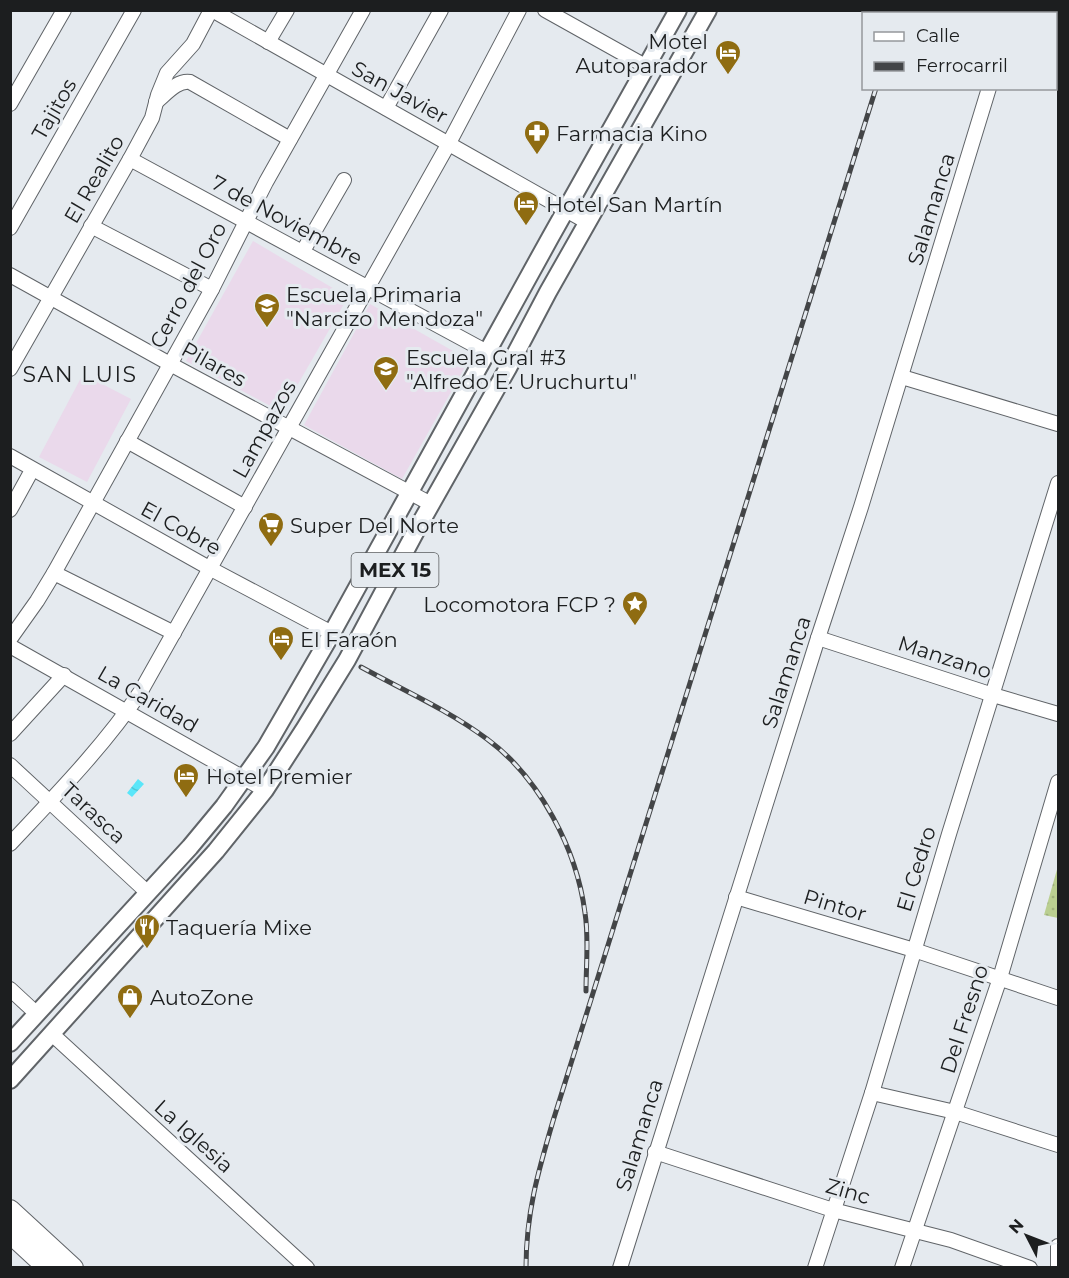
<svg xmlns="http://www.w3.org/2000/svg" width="1069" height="1278" font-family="Montserrat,sans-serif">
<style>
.education{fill:#ead9eb}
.grass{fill:url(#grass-dots)}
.water{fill:url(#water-waves)}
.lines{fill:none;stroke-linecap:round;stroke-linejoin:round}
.minor-casing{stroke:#606468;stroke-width:16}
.major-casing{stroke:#606468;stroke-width:20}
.highway-casing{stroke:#606468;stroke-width:22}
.minor{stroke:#fff;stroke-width:14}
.major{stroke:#fff;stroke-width:16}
.highway{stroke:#fff;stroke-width:20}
.rail-casing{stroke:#434547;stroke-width:5}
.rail{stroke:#e5eaef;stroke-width:3;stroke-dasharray:9;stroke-linecap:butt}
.labels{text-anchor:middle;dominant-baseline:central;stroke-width:6;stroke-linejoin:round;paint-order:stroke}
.shield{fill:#e5eaef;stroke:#585b5d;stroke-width:1.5}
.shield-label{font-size:20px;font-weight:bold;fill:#1c1e1f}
.poi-label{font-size:21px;fill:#1c1e1f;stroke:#e5eaef;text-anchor:start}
.street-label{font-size:21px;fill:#1c1e1f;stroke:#e5eaef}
.neighbourhood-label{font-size:22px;letter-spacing:1.5px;fill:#1c1e1f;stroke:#e5eaef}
</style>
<defs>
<pattern id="grass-dots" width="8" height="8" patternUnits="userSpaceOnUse" patternTransform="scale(1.5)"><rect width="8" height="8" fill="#bacf91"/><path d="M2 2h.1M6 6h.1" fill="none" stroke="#9fb17d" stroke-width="1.8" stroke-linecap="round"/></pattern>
<pattern id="water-waves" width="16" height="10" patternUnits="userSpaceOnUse" patternTransform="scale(1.5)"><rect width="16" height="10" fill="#5ae6f9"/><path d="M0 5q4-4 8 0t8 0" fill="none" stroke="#4ec5d5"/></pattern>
</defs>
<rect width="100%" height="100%" fill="#e5eaef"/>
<g class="education">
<path d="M253,241l95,56 -66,115 -96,-51z"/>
<path d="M370,304l99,56 -67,119 -98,-54z"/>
<path d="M83,374l48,25 -44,83 -48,-25z"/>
</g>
<path class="grass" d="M1058,866v52l-14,-3z"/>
<path class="water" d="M138,779l6,5 -12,13 -5,-4z"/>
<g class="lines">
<defs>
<g id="minor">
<path d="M212,10l375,212"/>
<path d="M545,10l102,57"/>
<path d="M1011,14l1,-4"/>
<path d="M268,42l19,-32"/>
<path d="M156,102c10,-8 21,-22 34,-20l100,57"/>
<path d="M10,104l54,-94"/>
<path d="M386,108l55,-98"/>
<path d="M130,159l357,193"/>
<path d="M91,226l121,63"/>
<path d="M10,228l124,-218"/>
<path d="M303,251l41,-71"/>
<path d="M10,275l160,89 261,140"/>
<path d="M10,369l120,-210 22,-41 6,-23 9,-22 26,-29 18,-34"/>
<path d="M902,377l156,47"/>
<path d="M127,441l118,66"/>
<path d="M10,456l201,113 121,64"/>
<path d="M10,510l22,-40"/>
<path d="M54,573l120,60"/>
<path d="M818,638l175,57 65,19"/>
<path d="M10,639l27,-38 17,-28 158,-284 54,-107 97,-172"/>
<path d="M10,646l255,144"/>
<path d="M10,734l54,-59"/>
<path d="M10,765l138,128"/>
<path d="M10,844c46,-49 94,-98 131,-153l308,-548 70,-133"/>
<path d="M736,897l178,53 144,48"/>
<path d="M10,989l27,25"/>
<path d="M53,1035l254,233"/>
<path d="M872,1093l83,19 103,33"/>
<path d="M655,1152l178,58 118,30 79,28"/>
<path d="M620,1268l198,-630 43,-131 128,-419"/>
<path d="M815,1268l57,-175 77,-259 109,-351"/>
<path d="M902,1268l98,-290 58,-196"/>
<path d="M1058,1268v-22"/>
</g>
<g id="major">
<path d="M10,1043l180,-196 34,-41 42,-59 66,-114 218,-395 128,-228"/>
<path d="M10,1080l206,-229 49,-61 40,-62 42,-68 70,-131 91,-161 40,-76 160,-282"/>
</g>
<g id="highway">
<path d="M10,1210l63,58"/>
<path d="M10,1233l38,35"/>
</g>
</defs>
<use href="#minor" class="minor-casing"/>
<use href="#major" class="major-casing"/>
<use href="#highway" class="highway-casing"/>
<use href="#minor" class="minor"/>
<use href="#major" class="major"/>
<use href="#highway" class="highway"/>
<defs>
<g id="rail">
<path d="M900,14l1,-4"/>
<path d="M361,667c42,23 87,43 126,72 53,39 90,111 98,174 4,25 1,52 1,78"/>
<path d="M526,1268c0,-55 12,-96 27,-147l323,-1033"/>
</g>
</defs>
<use href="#rail" class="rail-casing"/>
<use href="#rail" class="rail"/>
</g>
<defs>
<symbol id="hotel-pin" viewBox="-11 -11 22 30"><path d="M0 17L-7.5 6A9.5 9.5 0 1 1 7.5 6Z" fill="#8f6c11" stroke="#e5eaef"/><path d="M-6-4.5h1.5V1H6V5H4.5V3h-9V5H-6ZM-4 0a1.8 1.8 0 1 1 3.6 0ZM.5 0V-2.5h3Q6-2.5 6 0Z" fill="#fff"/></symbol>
<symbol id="pharmacy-pin" viewBox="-11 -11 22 30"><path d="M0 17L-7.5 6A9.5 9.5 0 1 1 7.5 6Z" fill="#8f6c11" stroke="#e5eaef"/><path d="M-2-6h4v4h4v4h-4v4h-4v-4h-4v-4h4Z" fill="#fff"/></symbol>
<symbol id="school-pin" viewBox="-11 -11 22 30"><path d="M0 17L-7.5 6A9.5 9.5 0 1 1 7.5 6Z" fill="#8f6c11" stroke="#e5eaef"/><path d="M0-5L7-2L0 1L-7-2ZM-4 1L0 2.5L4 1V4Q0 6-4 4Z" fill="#fff"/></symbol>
<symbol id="supermarket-pin" viewBox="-11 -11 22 30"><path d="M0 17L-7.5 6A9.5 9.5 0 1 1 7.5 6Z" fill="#8f6c11" stroke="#e5eaef"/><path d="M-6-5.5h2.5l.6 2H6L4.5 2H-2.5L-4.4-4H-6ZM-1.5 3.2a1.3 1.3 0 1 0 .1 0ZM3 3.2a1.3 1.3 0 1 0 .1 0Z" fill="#fff"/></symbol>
<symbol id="sight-pin" viewBox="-11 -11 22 30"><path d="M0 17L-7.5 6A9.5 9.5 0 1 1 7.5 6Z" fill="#8f6c11" stroke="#e5eaef"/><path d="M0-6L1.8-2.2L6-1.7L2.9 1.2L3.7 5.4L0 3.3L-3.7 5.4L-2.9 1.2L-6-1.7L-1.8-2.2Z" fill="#fff"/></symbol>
<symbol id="restaurant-pin" viewBox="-11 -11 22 30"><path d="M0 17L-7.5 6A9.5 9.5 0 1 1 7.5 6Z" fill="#8f6c11" stroke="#e5eaef"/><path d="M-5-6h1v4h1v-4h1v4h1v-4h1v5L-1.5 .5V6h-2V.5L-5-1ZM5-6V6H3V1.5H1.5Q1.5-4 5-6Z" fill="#fff"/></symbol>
<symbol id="shop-pin" viewBox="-11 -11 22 30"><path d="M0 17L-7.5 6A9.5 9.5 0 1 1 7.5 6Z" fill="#8f6c11" stroke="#e5eaef"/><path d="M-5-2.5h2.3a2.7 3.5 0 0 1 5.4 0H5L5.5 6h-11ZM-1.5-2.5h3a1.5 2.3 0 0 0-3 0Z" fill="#fff"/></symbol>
</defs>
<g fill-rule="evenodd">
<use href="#hotel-pin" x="713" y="38" width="30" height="40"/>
<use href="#pharmacy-pin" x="522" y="118" width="30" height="40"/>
<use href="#hotel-pin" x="511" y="189" width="30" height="40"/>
<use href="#school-pin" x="252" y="291" width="30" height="40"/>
<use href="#school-pin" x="371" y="354" width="30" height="40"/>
<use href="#supermarket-pin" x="256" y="510" width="30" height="40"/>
<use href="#sight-pin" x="620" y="589" width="30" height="40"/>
<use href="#hotel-pin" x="266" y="624" width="30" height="40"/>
<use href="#hotel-pin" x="171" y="761" width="30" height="40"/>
<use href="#restaurant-pin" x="132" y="912" width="30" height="40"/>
<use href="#shop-pin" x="115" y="982" width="30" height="40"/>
</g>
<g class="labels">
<rect class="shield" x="351.5" y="553" width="87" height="34" rx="4.5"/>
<g class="shield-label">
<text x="395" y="570">MEX 15</text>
</g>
<g class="poi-label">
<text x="708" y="41" text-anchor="end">Motel<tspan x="708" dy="24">Autoparador</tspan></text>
<text x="556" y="133">Farmacia Kino</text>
<text x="546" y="204">Hotel San Martín</text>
<text x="286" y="294">Escuela Primaria<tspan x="286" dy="24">"Narcizo Mendoza"</tspan></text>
<text x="406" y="357">Escuela Gral #3<tspan x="406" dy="24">"Alfredo E. Uruchurtu"</tspan></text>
<text x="290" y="525">Super Del Norte</text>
<text x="616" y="604" text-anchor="end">Locomotora FCP ?</text>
<text x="300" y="639">El Faraón</text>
<text x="206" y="776">Hotel Premier</text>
<text x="166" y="927">Taquería Mixe</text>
<text x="150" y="997">AutoZone</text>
</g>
<g class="street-label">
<text transform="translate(400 92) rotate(29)">San Javier</text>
<text transform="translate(54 109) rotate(-60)">Tajitos</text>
<text transform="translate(94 179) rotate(-60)">El Realito</text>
<text transform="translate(931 209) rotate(-73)">Salamanca</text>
<text transform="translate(287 220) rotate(28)">7 de Noviembre</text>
<text transform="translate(188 285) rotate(-62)">Cerro del Oro</text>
<text transform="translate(214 364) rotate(29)">Pilares</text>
<text transform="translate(264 429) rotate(-61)">Lampazos</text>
<text transform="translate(181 528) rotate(29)">El Cobre</text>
<text transform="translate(945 657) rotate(18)">Manzano</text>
<text transform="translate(786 672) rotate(-72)">Salamanca</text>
<text transform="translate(148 699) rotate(30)">La Caridad</text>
<text transform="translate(94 813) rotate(43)">Tarasca</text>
<text transform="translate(916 869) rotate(-73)">El Cedro</text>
<text transform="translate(835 905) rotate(17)">Pintor</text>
<text transform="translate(964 1019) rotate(-72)">Del Fresno</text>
<text transform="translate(639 1135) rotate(-73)">Salamanca</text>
<text transform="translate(194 1136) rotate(42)">La Iglesia</text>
<text transform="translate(848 1191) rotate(16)">Zinc</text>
</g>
<g class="neighbourhood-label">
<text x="80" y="374">SAN LUIS</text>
</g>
</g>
<rect width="1069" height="1278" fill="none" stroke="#1c1e1f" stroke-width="24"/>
<rect x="862" y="12" width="195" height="78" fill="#e5eaef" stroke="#95989c" stroke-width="1.5"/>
<rect x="874" y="32" width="30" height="9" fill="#ffffff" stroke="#95989c" stroke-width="1.5"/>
<text x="916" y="42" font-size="18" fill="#1c1e1f">Calle</text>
<rect x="874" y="62" width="30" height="9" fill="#434547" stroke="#95989c" stroke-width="1.5"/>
<text x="916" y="72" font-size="18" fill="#1c1e1f">Ferrocarril</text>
<g transform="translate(1027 1236) rotate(312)" stroke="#e5eaef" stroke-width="4.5" paint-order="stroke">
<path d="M0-4.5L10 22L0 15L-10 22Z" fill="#1c1e1f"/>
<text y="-9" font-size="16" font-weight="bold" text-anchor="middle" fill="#1c1e1f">N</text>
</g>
</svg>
